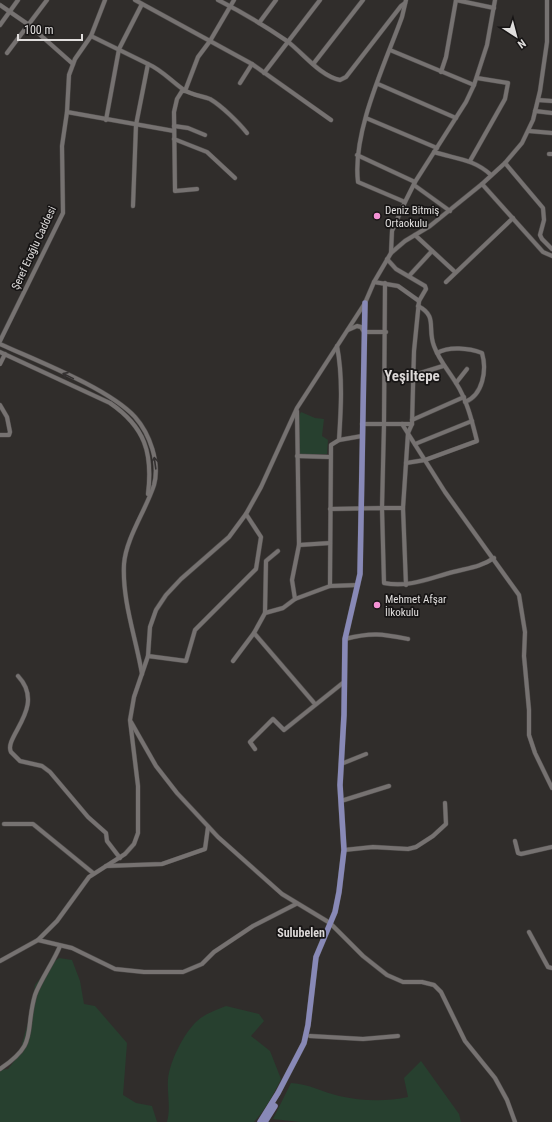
<svg xmlns="http://www.w3.org/2000/svg" width="552" height="1122" font-family="'Roboto Condensed',sans-serif">
<style>
.green{fill:#27402f}
.lines{fill:none;stroke-linecap:round;stroke-linejoin:round}
.minor-casing{stroke:#4c4948;stroke-width:5}
.major-casing{stroke:#4c4948;stroke-width:6}
.minor{stroke:#767271;stroke-width:4}
.major{stroke:#8889b7;stroke-width:5.5}
.oneway{stroke:#343131}
.poi-dot{fill:#f491d4;stroke:#171515;stroke-width:1.5}
.labels{text-anchor:middle;dominant-baseline:central;stroke-width:3.5;stroke-linejoin:round;paint-order:stroke}
.poi-label{font-size:11px;fill:#e0dedd;stroke:#171515;text-anchor:start}
.street-label{font-size:11px;fill:#e0dedd;stroke:#171515}
.neighbourhood-label{font-size:12px;font-weight:bold;fill:#dcd8d7;stroke:#171515}
.district-label{font-size:15px;font-weight:bold;fill:#dcd8d7;stroke:#171515}
</style>
<rect width="100%" height="100%" fill="#302d2b"/>
<g class="green">
<path d="M301,412l14,6 9,1 -2,17 6,4 -1,14h-27l-1,-38z"/>
<path d="M59,958l13,2 8,21 4,23 11,2 32,37 -4,52 13,8 16,3 5,16h-157v-52l8,-1 11,-14 10,-37 6,-33 16,-21z"/>
<path d="M226,1006l33,8 5,7 -13,15 19,15 11,28c-8,16 -15,30 -27,43h-87c4,-14 0,-28 1,-43 2,-18 15,-44 28,-57 8,-8 20,-12 30,-16z"/>
<path d="M421,1061l38,53 2,8h-161l-27,-3 18,-36c19,1 31,9 48,13 22,5 47,6 69,1l-4,-19z"/>
</g>
<g class="lines">
<defs>
<g id="minor">
<path d="M135,0l75,41 24,-41"/>
<path d="M218,0c24,12 47,26 69,41 16,12 33,35 53,39l6,-3 55,-71 4,-3"/>
<path d="M456,0l38,8"/>
<path d="M0,5l29,20 44,39"/>
<path d="M259,23l17,-23"/>
<path d="M0,25l18,-25"/>
<path d="M91,36l57,28 -12,61 -3,81"/>
<path d="M390,50l84,35"/>
<path d="M7,53l40,-53"/>
<path d="M314,63l49,-63"/>
<path d="M148,64c14,6 23,17 36,26 8,5 18,6 26,9 12,7 29,24 37,34"/>
<path d="M441,72l5,-15 10,-57"/>
<path d="M264,73l56,-73"/>
<path d="M240,83l12,-19"/>
<path d="M378,84l78,34"/>
<path d="M538,100l14,1"/>
<path d="M535,111l17,2"/>
<path d="M67,112l107,19"/>
<path d="M366,118l71,30"/>
<path d="M106,120l13,-71 23,-45"/>
<path d="M174,126l14,2 17,7"/>
<path d="M529,131l23,2"/>
<path d="M174,139l33,13 28,26"/>
<path d="M434,152c22,7 40,7 57,23"/>
<path d="M549,154h3"/>
<path d="M357,155l58,27"/>
<path d="M470,161l35,-62 3,-16 -31,-5"/>
<path d="M505,163l38,45 1,12 -4,15 2,4 10,10"/>
<path d="M482,184l61,68 9,4"/>
<path d="M414,185l36,26"/>
<path d="M197,189l-22,2 -1,-79 3,-13 5,-8h3l13,-34 12,-16 42,23 79,56"/>
<path d="M405,202l-47,-20c-6,-50 27,-118 44,-165l4,-17"/>
<path d="M415,235l40,37"/>
<path d="M391,253l1,-22 13,-29 10,-20 51,-80 8,-17 13,-40 8,-45"/>
<path d="M387,259l9,10 29,17 1,3 -7,12"/>
<path d="M409,276l23,-25"/>
<path d="M374,282l24,4 21,15 -5,50 -2,73 -4,9 -5,75 3,77"/>
<path d="M446,282l67,-64"/>
<path d="M385,283l-1,141h28"/>
<path d="M348,330l9,-4 4,1 3,5h22"/>
<path d="M0,341l63,-128 -1,-67 5,-34 2,-37 6,-16 16,-23 14,-36"/>
<path d="M0,344c37,17 108,44 135,73 15,17 25,46 19,68 -8,25 -28,53 -30,79 -2,37 12,74 18,110"/>
<path d="M337,346c6,31 4,63 2,94l-8,5 -1,141 28,-1"/>
<path d="M0,352l110,51c35,24 43,50 38,91"/>
<path d="M437,353c12,-7 32,-5 45,0 5,17 1,42 -17,49"/>
<path d="M0,364l5,-10"/>
<path d="M414,375l29,-9"/>
<path d="M456,383l11,-14"/>
<path d="M0,405l7,12 3,15 -1,3h-9"/>
<path d="M412,420l52,-23"/>
<path d="M362,424h22l-2,84h21"/>
<path d="M402,424l43,68 74,103 6,37 -1,24 5,54v25l6,18 17,35"/>
<path d="M339,440l23,-4"/>
<path d="M415,444l57,-23"/>
<path d="M297,456l33,1"/>
<path d="M406,463l19,-3 52,-19c-5,-20 -10,-41 -21,-58 -8,-13 -17,-23 -22,-37 -7,-18 4,-30 -16,-40"/>
<path d="M330,509l52,-1 2,75c25,5 46,-5 69,-11 15,-4 28,-5 41,-14"/>
<path d="M299,545l31,-2"/>
<path d="M295,599l-3,-19 7,-35 -2,-134"/>
<path d="M265,613l1,-52 12,-10"/>
<path d="M254,633l61,71"/>
<path d="M345,639c27,-7 37,-5 63,0"/>
<path d="M148,656l38,5 9,-31 61,-61 5,-32 -15,-23"/>
<path d="M233,661l21,-28 11,-20 18,-5 12,-9 35,-13"/>
<path d="M18,676c29,31 -15,61 -7,76l9,9 22,5 8,6 38,45 18,16 1,8 13,17"/>
<path d="M131,722l25,44 21,27 41,44 64,57 48,29 33,33 24,19 16,7h19l12,3 7,7 24,49 30,37 12,22 8,22"/>
<path d="M255,749l-5,-7 23,-23 11,11 60,-48"/>
<path d="M341,764l25,-10"/>
<path d="M341,801l48,-15"/>
<path d="M4,824h29l60,49"/>
<path d="M515,841l3,12 3,1 31,-7"/>
<path d="M344,850l29,-3 35,2 8,-2 17,-11 13,-12 -1,-21"/>
<path d="M106,866l56,-2 43,-15 3,-22"/>
<path d="M529,932l19,35 4,1"/>
<path d="M38,940l34,8 43,21 29,3h39l19,-8 12,-12 39,-26 43,-22"/>
<path d="M0,961l38,-21 19,-19 32,-44 36,-23 9,-10 4,-11v-47l-8,-66 4,-23 14,-41 2,-29 6,-17 10,-15 15,-16 48,-42 17,-23 15,-27 36,-79 68,-105 9,-21 17,-29 14,-12 25,-15 52,-42 23,-21 17,-20 11,-23 7,-29 7,-49v-42"/>
<path d="M310,1036l53,3 35,-3"/>
<path d="M0,1069c39,-26 24,-36 35,-74 5,-14 19,-34 25,-49"/>
</g>
<g id="major">
<path d="M260,1122l18,-29 26,-50 4,-18 8,-68 19,-45 4,-20 5,-42 -4,-65 4,-70 1,-76 15,-65 5,-271"/>
<path d="M265,1122l10,-16"/>
</g>
</defs>
<use href="#minor" class="minor-casing"/>
<use href="#major" class="major-casing"/>
<use href="#minor" class="minor"/>
<use href="#major" class="major"/>
</g>
<defs><path id="oneway-shaft" d="M-6 0H5M1.5-3L5.5 0L1.5 3" fill="none" stroke-width="1.6" stroke-linecap="round" stroke-linejoin="round"/></defs>
<g class="oneway">
<use href="#oneway-shaft" transform="translate(68 376) rotate(-154)"/>
<use href="#oneway-shaft" transform="translate(155 463) rotate(-98)"/>
</g>
<g class="poi-dot">
<circle cx="377" cy="216" r="4"/>
<circle cx="377" cy="605" r="4"/>
</g>
<g class="labels">
<g class="poi-label">
<text x="385" y="210">Deniz Bitmiş<tspan x="385" dy="13">Ortaokulu</tspan></text>
<text x="385" y="599">Mehmet Afşar<tspan x="385" dy="13">İlkokulu</tspan></text>
</g>
<g class="street-label">
<text transform="translate(34 248) rotate(-65)">Şeref Eroğlu Caddesi</text>
</g>
<g class="neighbourhood-label">
<text x="301" y="933">Sulubelen</text>
</g>
<g class="district-label">
<text x="412" y="376">Yeşiltepe</text>
</g>
</g>
<g transform="translate(516 36) rotate(144)" stroke="#171515" stroke-width="3" paint-order="stroke">
<path d="M0-3L7 15L0 10L-7 15Z" fill="#e0dedd"/>
<text y="-6" font-size="11" font-weight="bold" text-anchor="middle" fill="#e0dedd">N</text>
</g>
<path d="M18 34v6h64v-6" fill="none" stroke="#e0dedd" stroke-width="2"/>
<text x="24" y="34" font-size="12" fill="#e0dedd" stroke="#171515" stroke-width="3" paint-order="stroke">100 m</text>
</svg>
